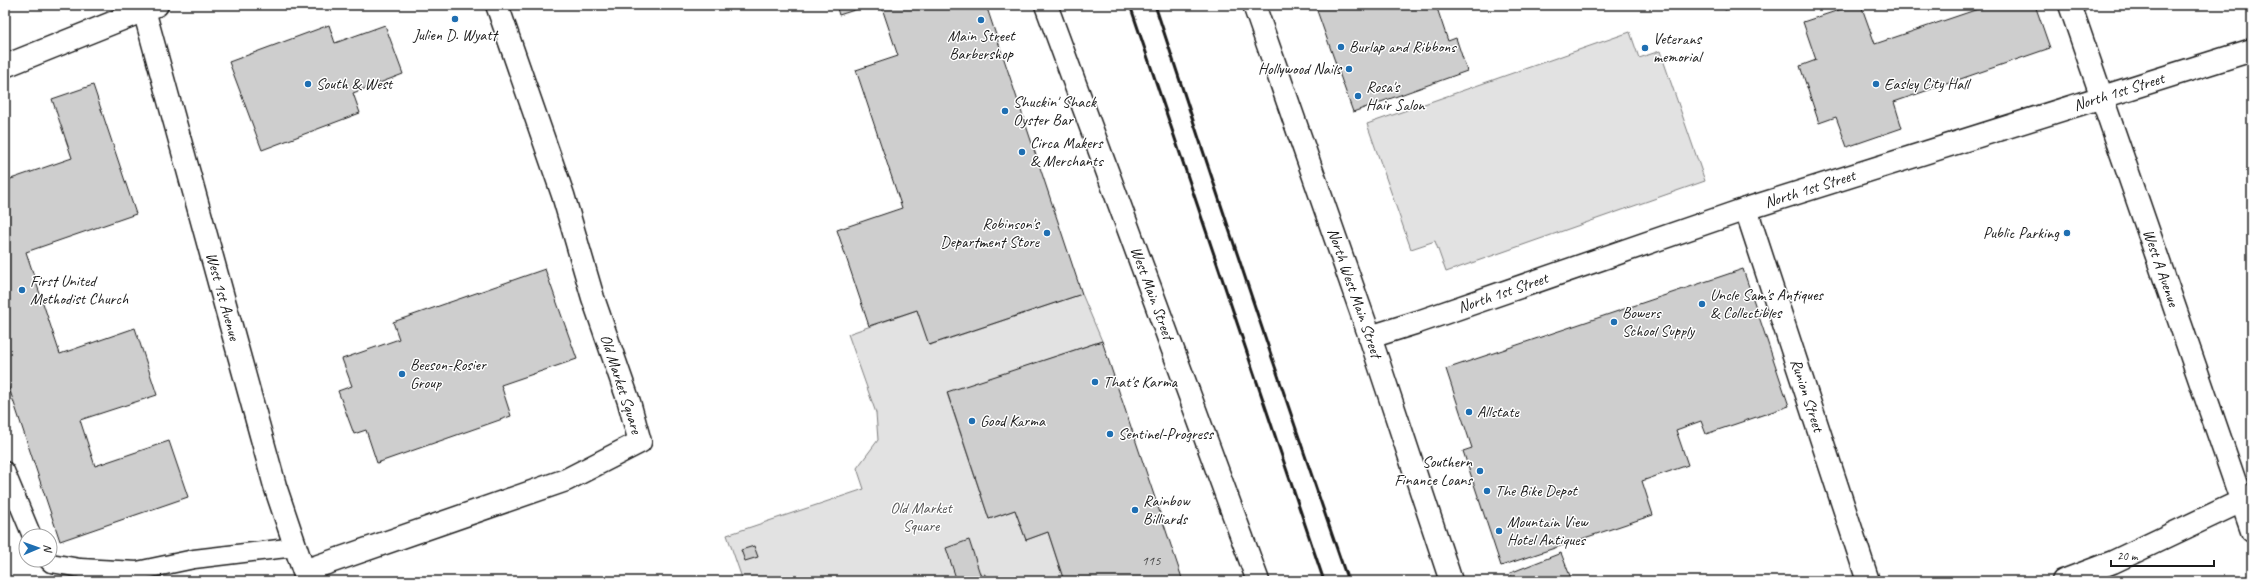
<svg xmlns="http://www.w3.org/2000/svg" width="2257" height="586" font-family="Caveat,sans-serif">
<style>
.green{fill:#e2e2e2;stroke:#7f7f7f}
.building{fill:#cecece;stroke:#1c1c1c}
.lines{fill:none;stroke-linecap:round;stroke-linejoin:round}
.lane-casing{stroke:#1c1c1c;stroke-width:21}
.street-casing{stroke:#1c1c1c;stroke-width:25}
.secondary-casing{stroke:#1c1c1c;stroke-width:25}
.path{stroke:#1c1c1c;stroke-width:2.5;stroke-dasharray:1 3;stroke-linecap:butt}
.lane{stroke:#fff;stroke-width:18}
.street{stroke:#fff;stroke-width:22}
.secondary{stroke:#fff;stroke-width:22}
.rail{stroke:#1c1c1c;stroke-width:3}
.poi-dot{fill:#1f6fb2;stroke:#fff;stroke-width:1.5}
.labels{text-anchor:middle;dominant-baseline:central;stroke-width:3;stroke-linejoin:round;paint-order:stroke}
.number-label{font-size:14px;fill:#484848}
.poi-label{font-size:16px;fill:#1c1c1c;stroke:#fff;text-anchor:start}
.street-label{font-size:16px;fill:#1c1c1c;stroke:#fff}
.park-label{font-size:16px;fill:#575757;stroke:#fff}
</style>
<rect width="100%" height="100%" fill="#fff"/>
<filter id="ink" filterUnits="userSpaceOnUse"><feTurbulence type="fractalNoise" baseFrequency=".025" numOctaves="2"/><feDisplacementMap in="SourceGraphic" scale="8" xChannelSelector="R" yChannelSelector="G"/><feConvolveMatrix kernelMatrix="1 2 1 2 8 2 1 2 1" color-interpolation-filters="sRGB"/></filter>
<g filter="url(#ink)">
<g class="green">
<path d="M1630,32l9,26 21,-7 45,130 -259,91 -11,-31 -24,8 -44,-125z"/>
<path d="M1082,294l20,47 -155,52 42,126 26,-9 11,30 22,-8 16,49h-321l-16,-46 137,-46 -7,-21 21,-28 -2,-27 -28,-79 69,-24 13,35z"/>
</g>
<g class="building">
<path d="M836,5h34l-31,10z"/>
<path d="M881,5h105l96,289 -153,51 -12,-35 -48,16 -32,-96 65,-22 -46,-138 42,-14z"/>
<path d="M1315,5h121l12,36 8,-3 11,33 -114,41z"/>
<path d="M1723,5h16l-14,5z"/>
<path d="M1854,5h7l14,39 115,-39h45l15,43 -156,54 8,26 -55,19 -11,-30 -17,6 -19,-57 16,-6 -13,-38z"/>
<path d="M329,25l6,18 50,-18 18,49 -50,19 7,20 -98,37 -33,-88z"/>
<path d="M93,85l43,129 -110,38 34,102 75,-26 22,67 -77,25 15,46 74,-25 19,56 -128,44 -55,-165v-195l67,-23 -20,-59z"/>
<path d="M545,269l32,90 -76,26 10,31 -134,47 -11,-33 -12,4 -16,-43 14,-5 -10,-27 57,-20 -6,-17z"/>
<path d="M1743,269l46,137 -83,28 -5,-13 -25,9 12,35 -46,16 11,34 -152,51 -38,-115 9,-3 -26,-79z"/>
<path d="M1102,341l81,240h-119l-16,-49 -22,8 -11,-30 -26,9 -42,-127z"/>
<path d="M969,540l12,37 1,4h-25l-11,-33z"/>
<path d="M754,546l4,11 -13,4 -4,-11z"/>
<path d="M1561,553l11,28h-59l-3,-8z"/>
<path d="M5,565l4,16h-4z"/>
</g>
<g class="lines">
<defs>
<g id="lane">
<path d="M5,471l27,65"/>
<path d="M48,560l3,3 29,5 57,3 57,-12 101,-12"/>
</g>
<g id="street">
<path id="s1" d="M1254,5l116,332 81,244"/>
<path id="s2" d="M2070,5l182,526"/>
<path id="s3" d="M144,10l131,476 32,95"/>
<path d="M5,66l152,-61"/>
<path id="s4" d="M1746,209l122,372"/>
<path id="s5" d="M1370,337l48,-15 328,-113 506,-159"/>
<path d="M304,571l262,-91 74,-38 -11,-40 -36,-104 -30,-103 -66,-190"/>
</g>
<g id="secondary">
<path id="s6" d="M1046,5l212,576"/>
<path d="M2063,581l50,-19 139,-66"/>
</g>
</defs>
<use href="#lane" class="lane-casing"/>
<use href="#street" class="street-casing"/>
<use href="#secondary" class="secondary-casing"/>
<path class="path" d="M981,577l7,-4"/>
<use href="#lane" class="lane"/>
<use href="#street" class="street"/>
<use href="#secondary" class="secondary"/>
<g class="rail">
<path d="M1130,5l194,576"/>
<path d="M1155,5c63,192 127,385 193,576"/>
</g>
</g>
</g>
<g class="poi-dot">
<circle cx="455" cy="19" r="4"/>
<circle cx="981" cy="20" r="4"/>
<circle cx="1341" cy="47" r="4"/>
<circle cx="1645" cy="48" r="4"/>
<circle cx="1349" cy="69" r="4"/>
<circle cx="308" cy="84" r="4"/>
<circle cx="1876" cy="84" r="4"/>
<circle cx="1358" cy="96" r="4"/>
<circle cx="1005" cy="111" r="4"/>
<circle cx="1022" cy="152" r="4"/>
<circle cx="1047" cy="233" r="4"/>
<circle cx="2067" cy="233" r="4"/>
<circle cx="22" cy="290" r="4"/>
<circle cx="1702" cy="304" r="4"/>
<circle cx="1614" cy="322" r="4"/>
<circle cx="402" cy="374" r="4"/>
<circle cx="1095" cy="382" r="4"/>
<circle cx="1469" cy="412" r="4"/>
<circle cx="972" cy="421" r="4"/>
<circle cx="1110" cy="434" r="4"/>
<circle cx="1480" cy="471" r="4"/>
<circle cx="1487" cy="491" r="4"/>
<circle cx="1135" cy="510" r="4"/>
<circle cx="1499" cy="531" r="4"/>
</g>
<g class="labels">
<g class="number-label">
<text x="1151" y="560">115</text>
</g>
<g class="poi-label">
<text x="455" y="35" text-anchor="middle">Julien D. Wyatt</text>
<text x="981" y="36" text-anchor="middle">Main Street<tspan x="981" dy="18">Barbershop</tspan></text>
<text x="1653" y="39">Veterans<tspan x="1653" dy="18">memorial</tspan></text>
<text x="1349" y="47">Burlap and Ribbons</text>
<text x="1341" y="69" text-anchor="end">Hollywood Nails</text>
<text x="316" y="84">South &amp; West</text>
<text x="1884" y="84">Easley City Hall</text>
<text x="1366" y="87">Rosa's<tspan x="1366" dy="18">Hair Salon</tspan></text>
<text x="1013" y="102">Shuckin' Shack<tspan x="1013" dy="18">Oyster Bar</tspan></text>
<text x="1030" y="143">Circa Makers<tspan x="1030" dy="18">&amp; Merchants</tspan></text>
<text x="1039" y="224" text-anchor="end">Robinson's<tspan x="1039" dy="18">Department Store</tspan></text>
<text x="2059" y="233" text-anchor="end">Public Parking</text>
<text x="30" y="281">First United<tspan x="30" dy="18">Methodist Church</tspan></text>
<text x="1710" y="295">Uncle Sam's Antiques<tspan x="1710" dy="18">&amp; Collectibles</tspan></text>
<text x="1622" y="313">Bowers<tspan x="1622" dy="18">School Supply</tspan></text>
<text x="410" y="365">Beeson-Rosier<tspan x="410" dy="18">Group</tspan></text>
<text x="1103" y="382">That's Karma</text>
<text x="1477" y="412">Allstate</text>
<text x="980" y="421">Good Karma</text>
<text x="1118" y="434">Sentinel-Progress</text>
<text x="1472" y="462" text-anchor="end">Southern<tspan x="1472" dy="18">Finance Loans</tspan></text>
<text x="1495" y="491">The Bike Depot</text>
<text x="1143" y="501">Rainbow<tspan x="1143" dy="18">Billiards</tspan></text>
<text x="1507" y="522">Mountain View<tspan x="1507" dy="18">Hotel Antiques</tspan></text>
</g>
<g class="street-label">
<text stroke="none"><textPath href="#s5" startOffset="788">North 1st Street</textPath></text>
<text stroke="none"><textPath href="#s5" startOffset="464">North 1st Street</textPath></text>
<text stroke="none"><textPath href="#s2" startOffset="278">West A Avenue</textPath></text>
<text stroke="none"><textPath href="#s1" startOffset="305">North West Main Street</textPath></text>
<text stroke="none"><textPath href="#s6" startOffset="307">West Main Street</textPath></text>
<text stroke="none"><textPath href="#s5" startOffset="140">North 1st Street</textPath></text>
<text stroke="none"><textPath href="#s3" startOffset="297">West 1st Avenue</textPath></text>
<text transform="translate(621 384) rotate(72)">Old Market Square</text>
<text stroke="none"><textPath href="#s4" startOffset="196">Runion Street</textPath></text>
</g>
<g class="park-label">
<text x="921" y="508">Old Market<tspan x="921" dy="18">Square</tspan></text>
</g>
</g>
<rect width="2257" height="586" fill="none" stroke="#fff" stroke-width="20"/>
<rect x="10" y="10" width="2237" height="566" fill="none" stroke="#1c1c1c" stroke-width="1.5" filter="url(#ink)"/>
<g transform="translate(38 548) rotate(88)"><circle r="19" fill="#ffffff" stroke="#a4a4a4"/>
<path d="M0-3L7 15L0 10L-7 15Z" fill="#1f6fb2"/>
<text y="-6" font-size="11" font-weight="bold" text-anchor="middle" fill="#1c1c1c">N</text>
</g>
<path d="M2111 560v6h103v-6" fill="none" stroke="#1c1c1c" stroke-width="2"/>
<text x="2117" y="560" font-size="12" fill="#1c1c1c" stroke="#ffffff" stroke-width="3" paint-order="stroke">20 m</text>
</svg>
